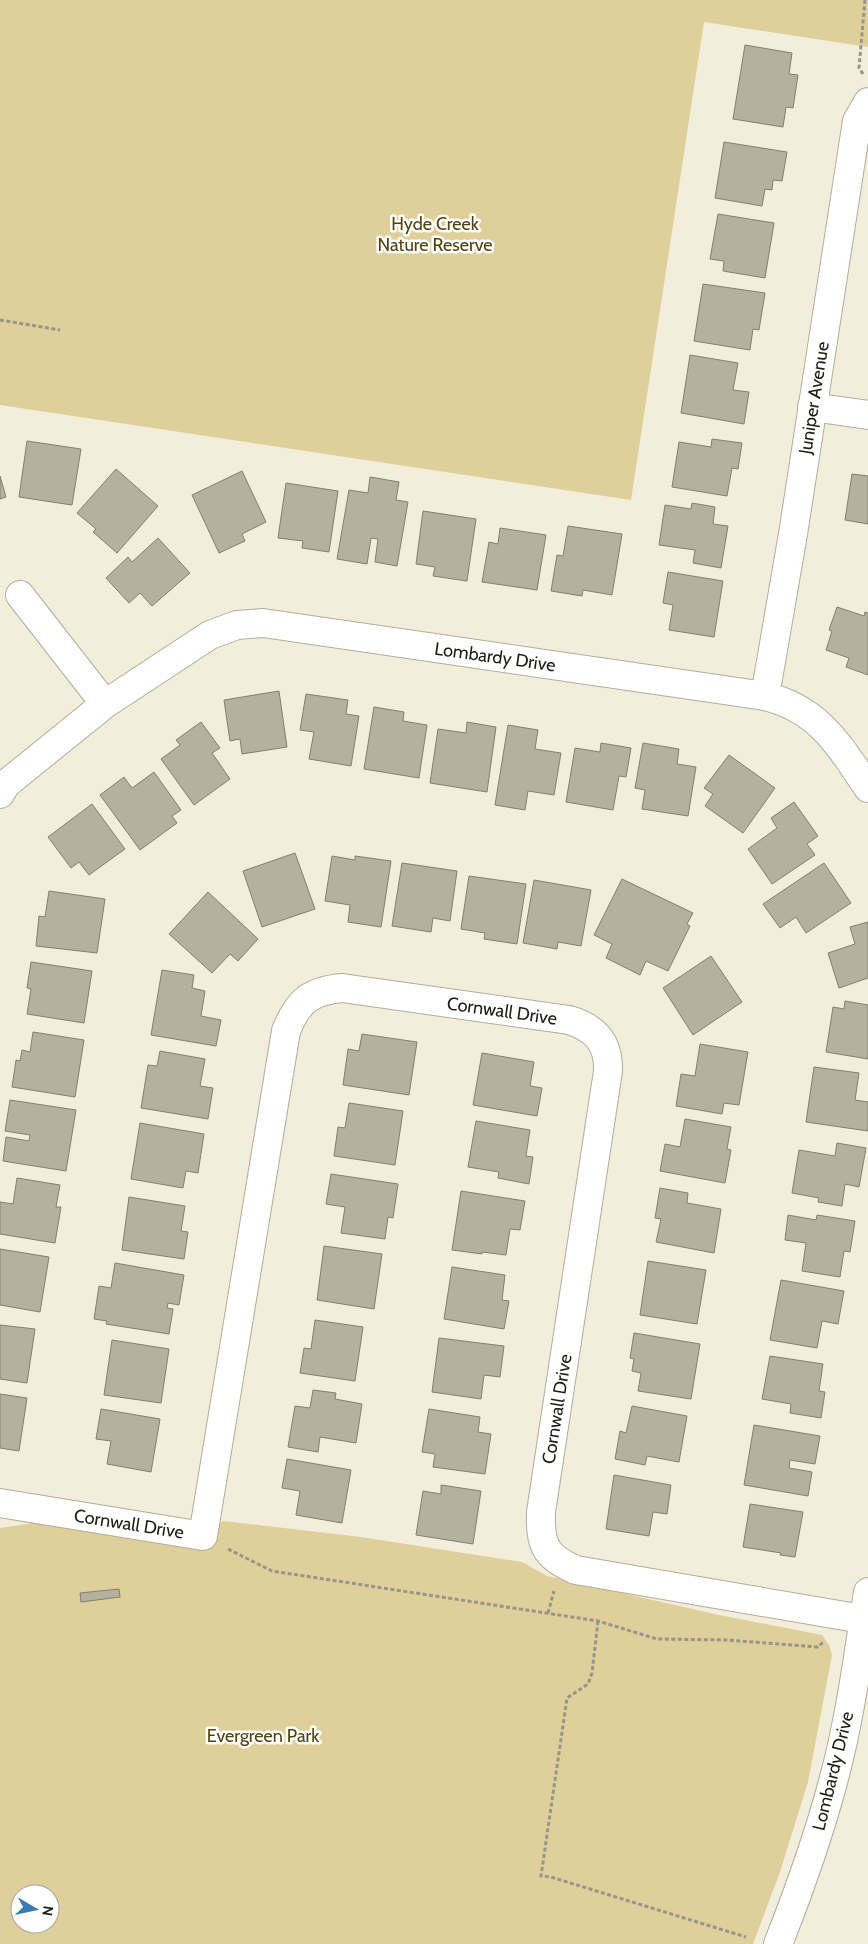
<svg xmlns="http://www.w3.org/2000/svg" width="868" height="1944" font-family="Cabin,sans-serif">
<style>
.green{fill:#dfcf9a;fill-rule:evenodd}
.building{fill:#b5b09f;stroke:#837e6f}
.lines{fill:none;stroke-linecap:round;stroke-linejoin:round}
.minor-casing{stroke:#b1ac9c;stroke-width:30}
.path{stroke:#989588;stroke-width:3;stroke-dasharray:4 2.5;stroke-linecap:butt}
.minor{stroke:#fff;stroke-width:28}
.labels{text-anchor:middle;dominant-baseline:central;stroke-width:5;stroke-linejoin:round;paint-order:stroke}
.park-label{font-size:18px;fill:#514411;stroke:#fff}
.street-label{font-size:18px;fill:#1e1d16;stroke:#fff}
</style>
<rect width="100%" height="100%" fill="#f3eedc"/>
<g class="green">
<path d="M0,0h868v47l-164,-25 -73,478 -631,-95z"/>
<path d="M223,1521l138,16 161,25 25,14 172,39 103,20 7,10 3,10 -24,127 -29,93 -26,69h-753v-416l33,-5 170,13zM20,1894h30v30h-30z"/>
</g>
<g class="building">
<path d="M745,45l47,8 -3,21 9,1 -5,33 -7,-1 -3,20 -50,-8z"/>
<path d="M724,142l63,10 -5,29 -9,-1 -1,10 -7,-1 -3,17 -47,-8z"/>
<path d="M718,214l56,9 -9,55 -42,-7 1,-10 -14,-2z"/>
<path d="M703,284l62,9 -6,37 -6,-1 -3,21 -56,-9z"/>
<path d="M690,355l48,8 -5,27 16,2 -5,32 -63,-11z"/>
<path d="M712,439l30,4 -4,26 -6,-1 -5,28 -55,-9 7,-45 32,5z"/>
<path d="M27,441l54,8 -9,56 -53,-8z"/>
<path d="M116,469l42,37 -41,47 -24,-21 3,-3 -19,-16z"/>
<path d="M242,471l24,51 -24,12 3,7 -26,12 -27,-58z"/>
<path d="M852,474l16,2v48l-23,-4z"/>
<path d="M0,476l6,21 -6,2z"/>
<path d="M370,477l29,5 -3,18 12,2 -11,64 -22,-4 3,-23 -7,-1 -4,26 -30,-5 12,-69 19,3z"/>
<path d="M286,483l52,8 -9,61 -27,-4 1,-7 -25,-3z"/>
<path d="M692,503l23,4 -2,17 15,2 -7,42 -28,-5 2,-13 -36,-5 6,-40 26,4z"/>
<path d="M423,511l53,8 -9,62 -34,-5 2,-9 -19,-3z"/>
<path d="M568,526l54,8 -10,61 -29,-5 -1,6 -31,-5 6,-36 6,1z"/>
<path d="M500,528l46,7 -9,55 -55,-8 7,-40 9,2z"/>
<path d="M158,538l32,35 -38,33 -12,-13 -11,10 -23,-25 22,-21 4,5z"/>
<path d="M668,572l55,9 -9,56 -45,-7 4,-25 -10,-2z"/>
<path d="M837,607l27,9 1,-4 3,1v62l-22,-8 3,-9 -23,-8 6,-19 -3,-1z"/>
<path d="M279,691l8,56 -45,7 -2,-15 -10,2 -6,-41z"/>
<path d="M306,694l42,6 -2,14 13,2 -8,50 -42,-7 5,-27 -14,-2z"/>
<path d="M374,707l30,5 -1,9 24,4 -8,53 -55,-9z"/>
<path d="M201,722l19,26 -8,5 18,26 -36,26 -33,-46 19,-14 -4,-5z"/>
<path d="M467,722l29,5 -9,65 -57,-9 8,-54 28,4z"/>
<path d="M508,725l30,5 -3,19 26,4 -7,42 -26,-4 -3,19 -30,-5z"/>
<path d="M601,743l30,5 -5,29 -7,-1 -6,34 -47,-8 9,-54 25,4z"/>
<path d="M643,743l36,6 -2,15 19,3 -8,49 -46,-7 3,-19 -10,-2z"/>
<path d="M729,755l46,33 -32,45 -38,-27 8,-12 -9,-6z"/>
<path d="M154,772l27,38 -9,6 5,7 -37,27 -40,-55 24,-18 8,11z"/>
<path d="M794,802l24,34 -11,8 8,11 -43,29 -24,-35 29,-21 -6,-10z"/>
<path d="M92,804l33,45 -36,26 -10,-13 -8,6 -23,-31z"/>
<path d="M295,853l20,56 -53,18 -19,-56z"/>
<path d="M332,856l23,4v-4l36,5 -10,66 -33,-5 2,-17 -25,-4z"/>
<path d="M402,863l55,8 -7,50 -17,-3 -2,14 -39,-6z"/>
<path d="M824,863l27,40 -45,30 -10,-16 -16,11 -17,-24z"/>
<path d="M469,876l57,8 -9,60 -33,-5 1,-6 -24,-4z"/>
<path d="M622,879l71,34 -6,11 3,2 -22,45 -22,-10 -6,14 -34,-17 6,-14 -18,-9z"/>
<path d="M534,880l57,10 -10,56 -23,-4 -1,7 -34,-6z"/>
<path d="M49,891l56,8 -8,54 -61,-7 3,-30 6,1z"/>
<path d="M208,892l50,47 -20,22 -8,-7 -18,19 -43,-39z"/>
<path d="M868,922v56l-29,10 -11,-35 27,-9 -5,-17z"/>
<path d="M711,956l31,46 -49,33 -30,-47z"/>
<path d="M31,962l61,9 -8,52 -57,-9 4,-25 -4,-1z"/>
<path d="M162,970l32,5 -2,13 13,3 -4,25 20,4 -5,26 -65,-11z"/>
<path d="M845,1001l23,4v54l-42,-7 7,-45 11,2z"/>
<path d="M33,1032l51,8 -9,57 -63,-10 4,-27 4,1 2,-11 8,2z"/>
<path d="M362,1034l55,8 -8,53 -66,-10 5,-36 11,2z"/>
<path d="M700,1044l48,8 -9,53 -15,-2 -2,11 -46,-8 5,-32 14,2z"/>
<path d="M160,1051l45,8 -5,27 13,2 -5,31 -67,-11 7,-43 9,1z"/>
<path d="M482,1053l52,9 -4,24 12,2 -5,28 -64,-11z"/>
<path d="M814,1067l45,6 -4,27 13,2v29l-62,-9z"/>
<path d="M10,1100l66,10 -10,61 -63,-10 3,-24 23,4 1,-6 -25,-4z"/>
<path d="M349,1103l54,8 -8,54 -61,-9 4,-29 7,1z"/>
<path d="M685,1119l46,8 -4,22 4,1 -6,33 -65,-12 5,-27 15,3z"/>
<path d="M476,1121l54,9 -4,26 7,1 -4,27 -31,-6 1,-6 -31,-5z"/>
<path d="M140,1123l64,11 -6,39 -12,-2 -3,17 -52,-9z"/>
<path d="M837,1143l29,5 -7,39 -14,-3 -3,22 -24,-4 1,-4 -27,-5 7,-43 36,6z"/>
<path d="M331,1174l67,10 -5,34 -5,-1 -3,22 -44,-6 4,-26 -19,-3z"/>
<path d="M17,1178l43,7 -4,22h5l-6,36 -55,-9v-32l13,2z"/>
<path d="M660,1188l28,5 -1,10 34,6 -7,44 -58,-11 5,-23 -6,-1z"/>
<path d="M461,1191l64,10 -5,29 -10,-1 -4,26 -24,-3v2l-30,-4z"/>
<path d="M129,1197l56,9 -4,25 7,1 -4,27 -62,-9z"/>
<path d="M788,1215l28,5 1,-5 38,6 -5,31 -6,-1 -4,26 -38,-6 4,-28 -21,-3z"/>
<path d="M324,1246l58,8 -8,55 -57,-9z"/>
<path d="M0,1249l49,8 -9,55 -40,-7z"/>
<path d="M648,1261l58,9 -9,54 -57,-9z"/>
<path d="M115,1263l69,12 -5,30 -11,-2 -1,5 6,1 -4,25 -63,-10 1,-3 -13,-2 5,-33 12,2z"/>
<path d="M452,1267l53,8 -3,25 7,1 -5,28 -60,-10z"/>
<path d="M781,1280l63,11 -6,33 -16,-3 -5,27 -47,-8z"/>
<path d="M315,1320l48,7 -8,54 -55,-8 4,-25 7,1z"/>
<path d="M0,1325l35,4 -8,54 -27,-4z"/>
<path d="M634,1333l66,11 -9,55 -53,-8 3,-18 -9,-2 2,-12 -4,-1z"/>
<path d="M439,1338l65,8 -4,31 -16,-2 -3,24 -49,-7z"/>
<path d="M112,1340l57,9 -8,54 -57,-8z"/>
<path d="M770,1356l53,8 -4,27 6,1 -4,26 -31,-5 1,-9 -29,-5z"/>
<path d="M313,1390l23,3 -1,6 27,5 -6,39 -36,-6 -2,15 -30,-5 7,-41 15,2z"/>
<path d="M0,1394l27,4 -8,53 -19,-3z"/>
<path d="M632,1406l55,10 -8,46 -32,-6 -2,9 -30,-6 5,-28 6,2z"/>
<path d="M101,1409l59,10 -9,53 -44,-8 4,-23 -15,-2z"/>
<path d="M429,1409l51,8 -2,15 13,2 -6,40 -52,-7 2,-13 -13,-2z"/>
<path d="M754,1425l66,11 -5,28 -25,-4 -1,8 23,4 -4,24 -64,-11z"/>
<path d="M287,1459l64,11 -9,53 -46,-8 4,-24 -18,-3z"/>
<path d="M614,1475l57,10 -4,29 -14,-2 -4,24 -43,-7z"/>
<path d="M441,1485l40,6 -8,53 -57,-9 7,-44 18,3z"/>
<path d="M750,1504l53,8 -8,45 -15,-2 1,-2 -38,-6z"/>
<path d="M119,1589l1,8 -39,5 -1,-9z"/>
</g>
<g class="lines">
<defs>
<g id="minor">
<path d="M812,407l56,8"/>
<path d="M20,595l85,109"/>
<path d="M765,696l28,-162 64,-413 11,-19"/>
<path d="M0,794l6,-10 99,-80 105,-69 27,-10 26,-2 502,73c54,13 74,49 103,92"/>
<path d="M0,1503l203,33 83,-505c12,-30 24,-40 56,-43l227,32c27,8 40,24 39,51l-67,441c-1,33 4,45 35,58l292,50"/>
<path d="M778,1944c21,-53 40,-106 55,-162 17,-62 25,-126 35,-190"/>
</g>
</defs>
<use href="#minor" class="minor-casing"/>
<g class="path">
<path d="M863,74l-4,-6 6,-68"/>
<path d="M0,320l60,10"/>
<path d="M228,1549l44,22 326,50 59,18 70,1 91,7 5,-5"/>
<path d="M548,1613l6,-22"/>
<path d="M598,1621l-6,52 -4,11 -21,14 -26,178 10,1 195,60"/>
</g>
<use href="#minor" class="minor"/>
</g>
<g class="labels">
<g class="park-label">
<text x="435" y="224">Hyde Creek<tspan x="435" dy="21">Nature Reserve</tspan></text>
<text x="263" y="1736">Evergreen Park</text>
</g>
<g class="street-label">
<text transform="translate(814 398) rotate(-81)">Juniper Avenue</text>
<text transform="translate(495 657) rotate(8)">Lombardy Drive</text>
<text transform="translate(502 1011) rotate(8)">Cornwall Drive</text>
<text transform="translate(557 1409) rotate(-81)">Cornwall Drive</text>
<text transform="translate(129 1524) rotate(9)">Cornwall Drive</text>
<text transform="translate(833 1771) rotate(-76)">Lombardy Drive</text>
</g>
</g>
<g transform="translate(35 1909) rotate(99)"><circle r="24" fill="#ffffff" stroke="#a5a5a2"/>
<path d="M0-4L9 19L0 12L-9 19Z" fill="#377db2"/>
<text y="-8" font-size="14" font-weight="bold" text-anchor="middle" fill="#1e1d16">N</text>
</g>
</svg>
